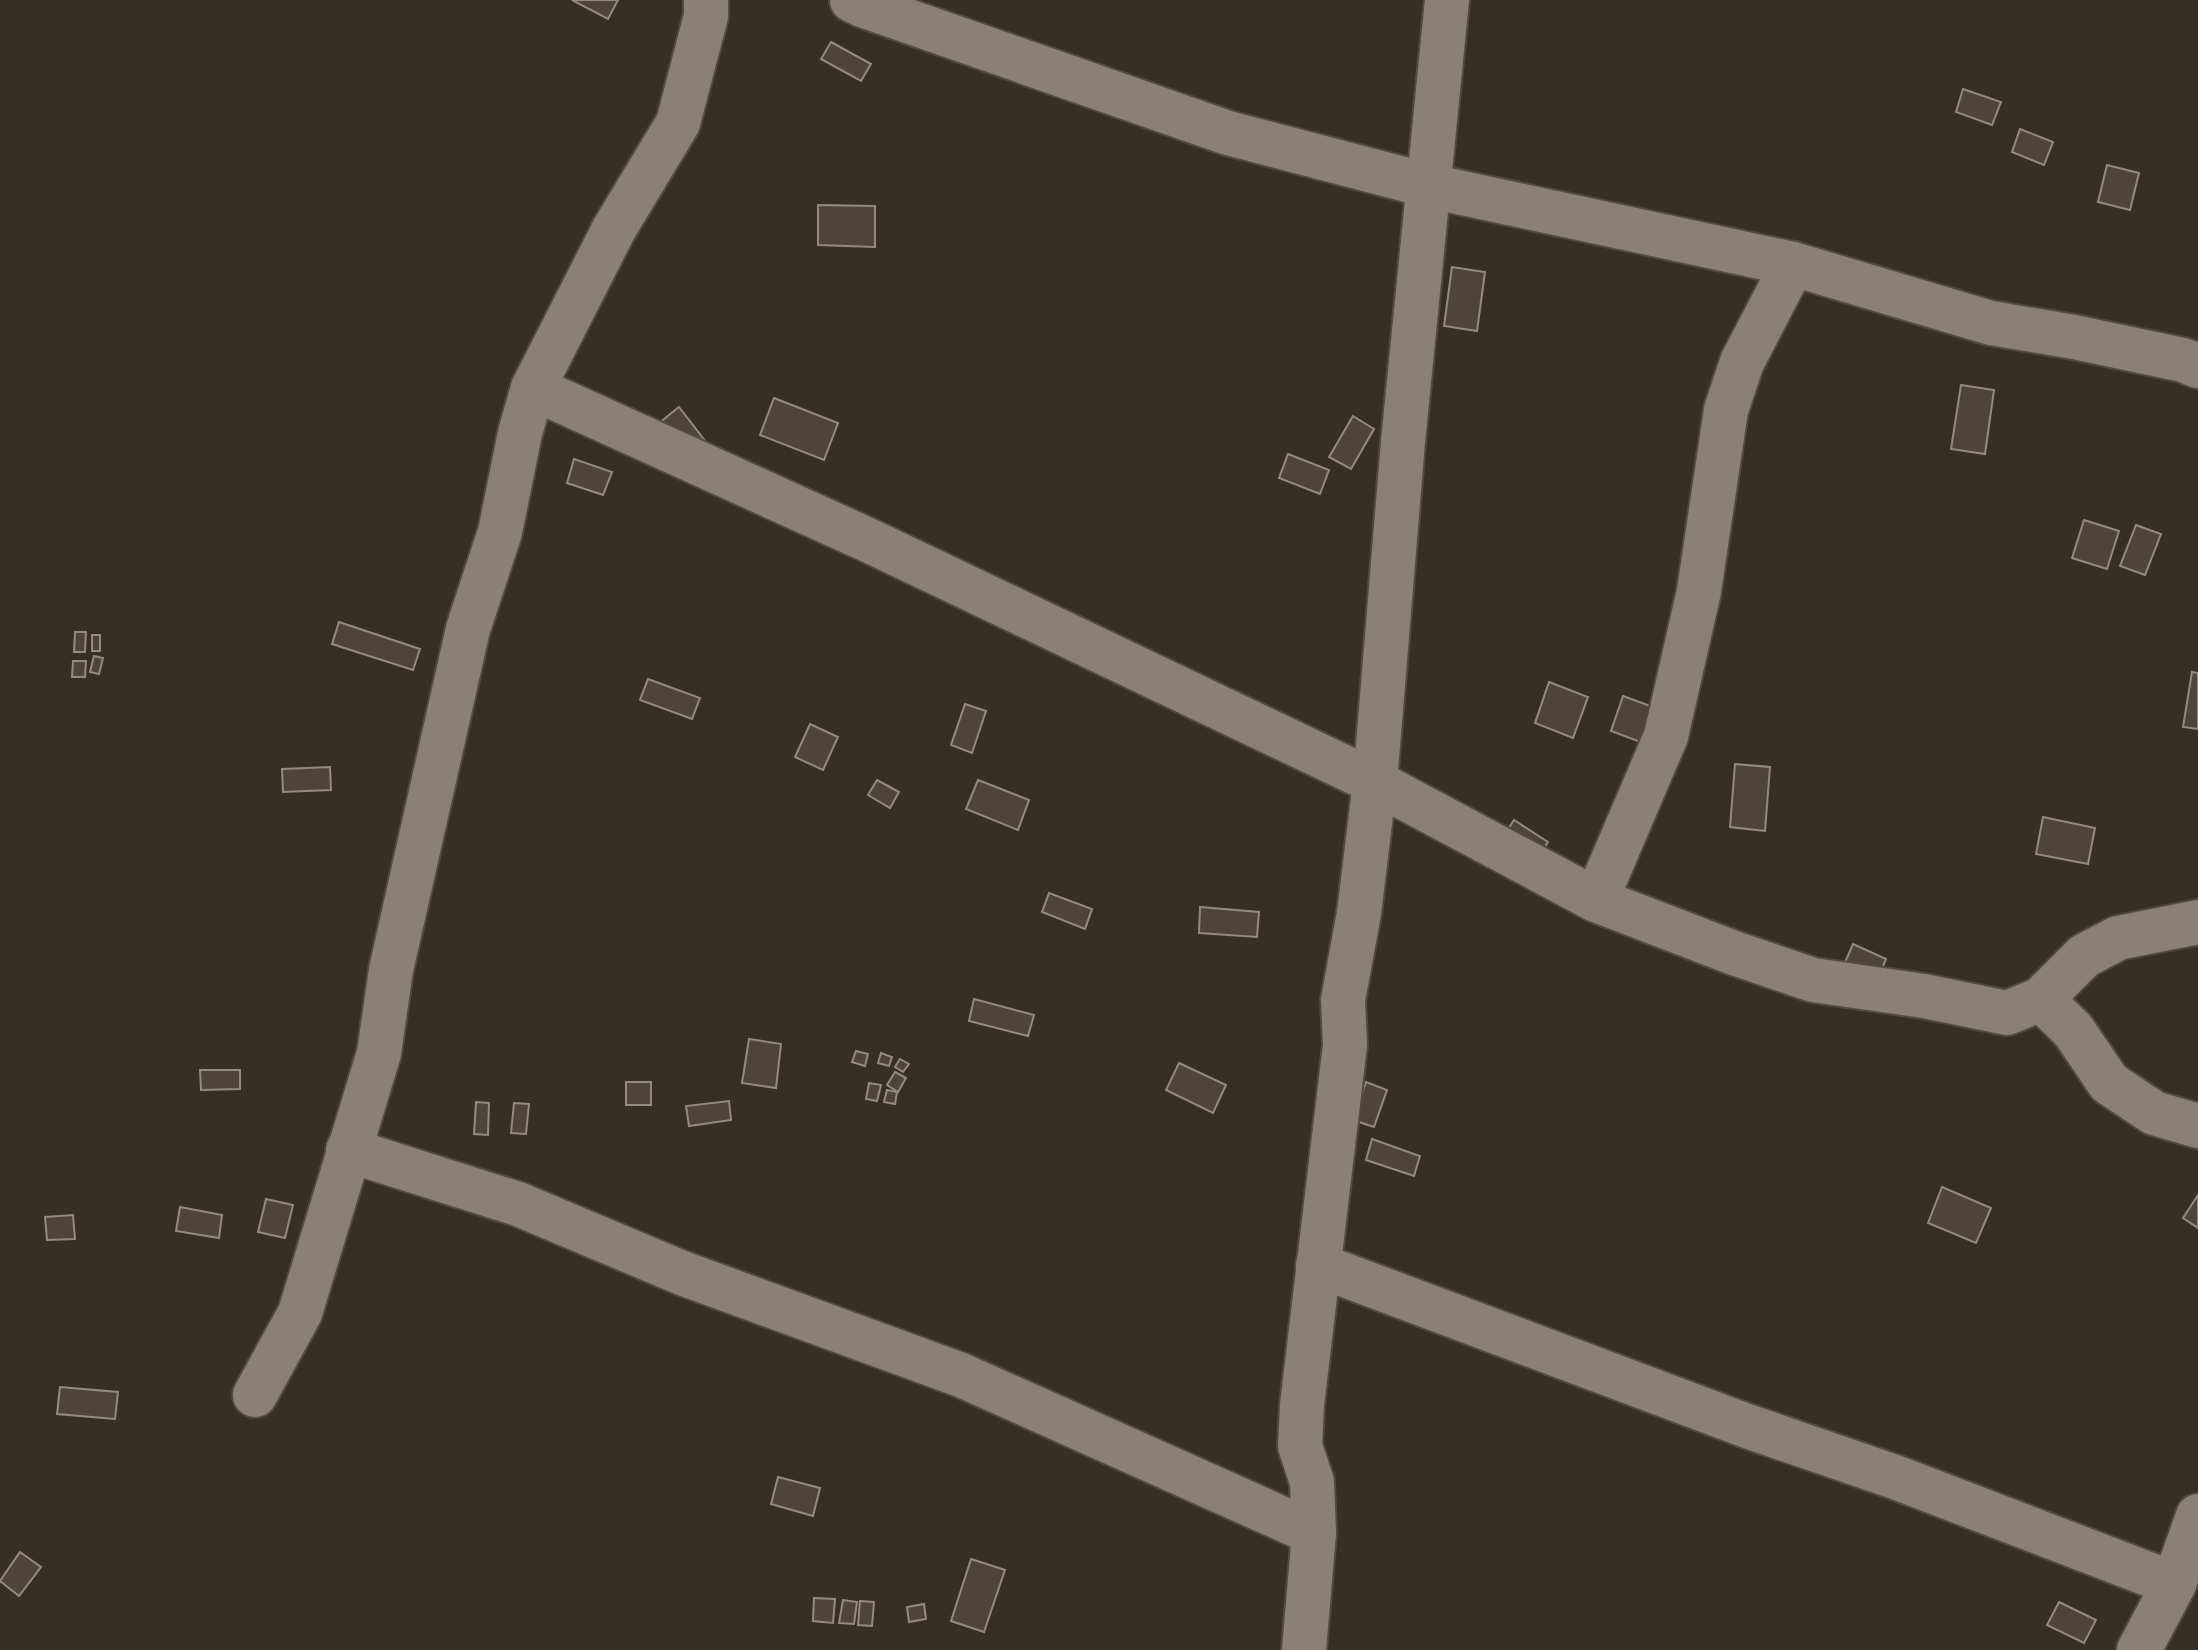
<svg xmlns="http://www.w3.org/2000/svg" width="2198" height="1650" font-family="Commissioner,sans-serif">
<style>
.building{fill:#4d453b;stroke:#938a80;stroke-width:2}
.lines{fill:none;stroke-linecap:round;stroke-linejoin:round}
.street-casing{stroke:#504a43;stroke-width:48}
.street{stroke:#898176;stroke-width:44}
</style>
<rect width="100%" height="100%" fill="#362f26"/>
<g class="building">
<path d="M572,0h46l-10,19z"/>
<path d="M831,42l40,22 -10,17 -40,-22z"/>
<path d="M1963,89l38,13 -9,23 -36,-13z"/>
<path d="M2020,129l33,13 -9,23 -32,-13z"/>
<path d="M2107,165l32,8 -9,37 -32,-8z"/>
<path d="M818,205l57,1v41l-57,-2z"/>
<path d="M1452,267l33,5 -8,59 -33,-5z"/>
<path d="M1961,385l33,5 -9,64 -34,-5z"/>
<path d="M774,398l64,25 -14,37 -64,-25z"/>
<path d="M679,407l30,39 -61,-14z"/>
<path d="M1353,416l21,13 -23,40 -22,-12z"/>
<path d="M1288,454l41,16 -9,24 -41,-16z"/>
<path d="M574,459l38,13 -9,23 -36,-12z"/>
<path d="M2084,520l35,11 -12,38 -35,-11z"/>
<path d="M2136,525l25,9 -16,41 -25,-9z"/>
<path d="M339,622l81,27 -7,21 -81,-26z"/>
<path d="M75,632h11l-1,20h-11z"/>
<rect x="92" y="635" width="8" height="16"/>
<path d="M94,656l9,2 -4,16 -9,-2z"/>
<path d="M73,661h13l-1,16h-13z"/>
<path d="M2192,672l6,1v56l-15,-2z"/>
<path d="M648,679l52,19 -8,21 -52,-19z"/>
<path d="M1549,682l39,15 -15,41 -38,-15z"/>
<path d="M1623,696l41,15 -13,35 -40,-15z"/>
<path d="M965,704l21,7 -14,42 -21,-8z"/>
<path d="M810,724l28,13 -15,33 -28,-13z"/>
<path d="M1735,764l35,3 -5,64 -35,-4z"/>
<path d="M330,767l1,23 -48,2 -1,-23z"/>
<path d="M877,780l22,12 -9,16 -22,-13z"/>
<path d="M978,780l51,20 -11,30 -52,-21z"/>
<path d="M2043,817l52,11 -7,36 -52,-10z"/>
<path d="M1514,820l34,22 -22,34 -34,-22z"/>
<path d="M1049,893l43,16 -7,20 -43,-17z"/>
<path d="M1200,907l59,5 -2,25 -58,-4z"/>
<path d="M1853,944l33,15 -19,46 -34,-15z"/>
<path d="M974,999l60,16 -6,21 -59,-15z"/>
<path d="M749,1039l32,5 -5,44 -34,-5z"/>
<path d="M856,1051l12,3 -3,12 -13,-4z"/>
<path d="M881,1053l11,4 -3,9 -11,-3z"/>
<path d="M900,1059l9,5 -6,8 -8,-5z"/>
<path d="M1179,1063l47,22 -13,28 -47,-23z"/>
<path d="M200,1070h40v19l-39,1z"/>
<path d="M895,1072l11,6 -8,14 -11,-7z"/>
<rect x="626" y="1082" width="25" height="23"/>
<path d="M1366,1082l21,8 -13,37 -21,-7z"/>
<path d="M869,1083l12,2 -4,16 -11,-2z"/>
<path d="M887,1090l10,2 -2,12 -11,-2z"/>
<path d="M729,1101l2,19 -42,6 -3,-20z"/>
<path d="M476,1102l13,1 -1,32 -14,-1z"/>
<path d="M514,1103l15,1 -3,30 -15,-1z"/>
<path d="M1372,1139l48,17 -6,20 -48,-16z"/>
<path d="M1942,1187l49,21 -15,35 -48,-20z"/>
<path d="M2198,1195v33l-15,-10z"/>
<path d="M266,1199l27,6 -8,33 -27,-6z"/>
<path d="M180,1207l42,8 -3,23 -43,-7z"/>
<path d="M73,1215l2,24 -28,1 -2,-23z"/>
<path d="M60,1387l58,5 -3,27 -58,-5z"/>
<path d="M778,1477l42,11 -7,28 -42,-12z"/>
<path d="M20,1552l21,15 -22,29 -19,-15z"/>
<path d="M971,1559l34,11 -21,62 -33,-11z"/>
<path d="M814,1598l21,1 -2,24 -20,-2z"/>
<path d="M843,1600l14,2 -3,22 -15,-1z"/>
<path d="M860,1601l14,1 -2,24 -14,-1z"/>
<path d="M2059,1602l37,18 -12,23 -37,-18z"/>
<path d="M924,1604l2,15 -17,3 -2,-15z"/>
</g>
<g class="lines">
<defs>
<g id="street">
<path d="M852,0l10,5 366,128 202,53 363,78 198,59 83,14 109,23 15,6"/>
<path d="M533,388l337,153 505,241 221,118 138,53 79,27 111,16 83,17 34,-14 43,-43 34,-18 80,-16"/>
<path d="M1596,900l70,-164 33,-145 27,-181 16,-48 51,-98"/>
<path d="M2041,999l32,31 36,53 45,30 44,13"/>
<path d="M348,1150l170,54 164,69 279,102 353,158"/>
<path d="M1318,1265l429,161 148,51 279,107"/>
<path d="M255,1395l45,-82 79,-260 12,-83 77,-341 32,-97 20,-99 13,-45 81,-159 64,-106 28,-107v-16"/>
<path d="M1304,1650l10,-117 -2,-51 -12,-36 2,-41 43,-360 -2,-45 16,-87 16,-131 28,-340 44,-442"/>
<path d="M2139,1650l35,-66 24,-68"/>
</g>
</defs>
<use href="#street" class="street-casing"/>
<use href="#street" class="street"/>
</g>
</svg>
